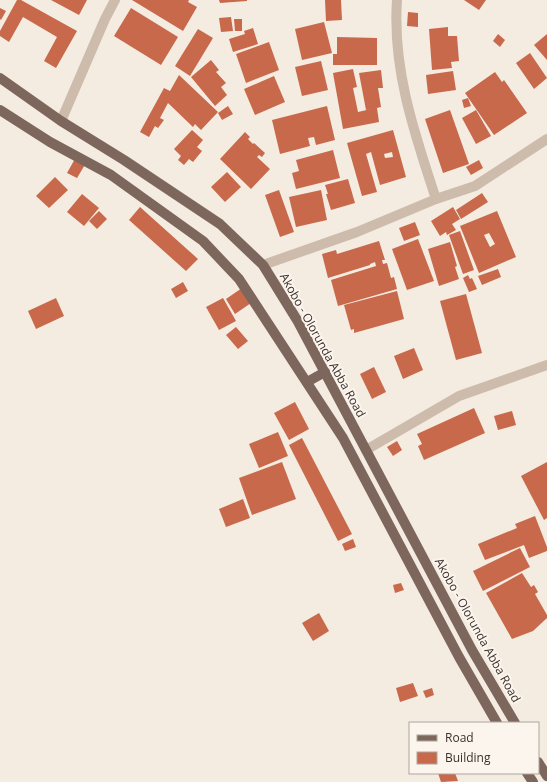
<svg xmlns="http://www.w3.org/2000/svg" width="547" height="782" font-family="'Open Sans',sans-serif">
<style>
.building{fill:#c8694b;fill-rule:evenodd}
.lines{fill:none;stroke-linecap:round;stroke-linejoin:round}
.minor{stroke:#cdbbac;stroke-width:10}
.major{stroke:#7d675c;stroke-width:10}
.labels{text-anchor:middle;dominant-baseline:central;stroke-width:4;stroke-linejoin:round;paint-order:stroke}
.street-label{font-size:12px;fill:#3b302b;stroke:#fbf5ee}
</style>
<rect width="100%" height="100%" fill="#f4ebe1"/>
<g class="building">
<path d="M17,0h4l56,31 -21,37 -12,-7 13,-24 -34,-20 -14,25 -9,-6v-5z"/>
<path d="M51,0h36l-8,15z"/>
<path d="M132,0h57l-1,2 9,5 -14,24z"/>
<path d="M219,0h28v1l-27,2z"/>
<path d="M325,0h16l1,20 -16,1z"/>
<path d="M464,0h22l-7,10z"/>
<path d="M0,8l6,3 -5,9 -1,-1z"/>
<path d="M131,8l47,29 -17,28 -47,-29z"/>
<path d="M408,12l10,1v14l-11,-1z"/>
<path d="M231,17l2,14 -12,1 -2,-14z"/>
<path d="M234,19h8v12h-7z"/>
<path d="M324,22l8,31 -30,7 -7,-31z"/>
<path d="M448,27v9h9l2,25 -8,1 1,6 -20,2 -3,-41z"/>
<path d="M253,28l5,16 -25,8 -4,-13 16,-5 -1,-3z"/>
<path d="M198,29l15,9 -23,38 -15,-10z"/>
<path d="M498,34l7,6 -5,7 -7,-6z"/>
<path d="M547,34v26l-13,-15z"/>
<path d="M337,37l40,1v27h-44v-11h4z"/>
<path d="M269,42l10,28 -33,13 -10,-29z"/>
<path d="M530,53l17,25 -13,11 -18,-26z"/>
<path d="M211,60l8,10 -3,2 10,11 -5,4 6,8 -12,11 -24,-29z"/>
<path d="M321,61l7,29 -26,6 -7,-29z"/>
<path d="M353,69l4,18 -4,1 5,24 13,-3 -5,1 -7,-37 22,-3 2,18h-5l3,19 -4,1 2,14 -36,7 -10,-56z"/>
<path d="M453,71l3,19 -28,4 -2,-19z"/>
<path d="M495,72l7,10 2,-2 23,33 -33,22 -29,-42z"/>
<path d="M179,75l39,37 -17,18 -6,-6 -2,3 -25,-24 -8,15 4,2 -6,8 -3,-2 -6,11 -9,-5 24,-44 6,3z"/>
<path d="M274,76l11,26 -30,13 -11,-26z"/>
<path d="M468,98l3,8 -7,2 -2,-8z"/>
<path d="M228,106l5,8 -11,6 -4,-7z"/>
<path d="M327,106l8,34 -19,5 -2,-8 -6,1 2,8 -30,8 -8,-34z"/>
<path d="M450,110l19,54 -26,9 -18,-54z"/>
<path d="M476,110l15,26 -15,8 -14,-26z"/>
<path d="M192,130l11,10 -6,7 5,4 -9,11 -4,-3 -5,6 -6,-5 3,-4 -7,-7z"/>
<path d="M393,130l13,47 -26,8 -9,-33 -5,2 11,38 -15,4 -15,-53zM392,152l1,5 -8,1 -1,-4z"/>
<path d="M245,132l5,5 -2,2 5,5 1,-1 11,10 -3,4 -3,-2 -2,2 13,12 -19,20 -31,-30z"/>
<path d="M333,150l7,28 -44,11 -4,-16 7,-2 -3,-11z"/>
<path d="M76,157l10,6 -9,15 -10,-5z"/>
<path d="M479,160l4,8 -12,7 -5,-8z"/>
<path d="M227,172l14,15 -16,15 -14,-15z"/>
<path d="M55,177l13,13 -19,18 -13,-12z"/>
<path d="M348,179l7,24 -24,7 -5,-16h2l-3,-9z"/>
<path d="M279,190l15,42 -14,5 -15,-42z"/>
<path d="M321,190l6,30 -31,7 -7,-30z"/>
<path d="M482,193l6,9 -27,17 -5,-9z"/>
<path d="M82,194l17,14 -15,18 -17,-14z"/>
<path d="M140,207l58,52 -12,12 -57,-51z"/>
<path d="M453,207l7,12 -8,5 4,6 -9,5 -1,-3 -6,4 -9,-15z"/>
<path d="M99,211l8,8 -10,10 -8,-8z"/>
<path d="M497,211l19,46 -37,16 -19,-47zM489,233l6,11 -5,3 -6,-12z"/>
<path d="M415,222l5,13 -16,6 -5,-13z"/>
<path d="M460,231l14,39 -11,4 -14,-39z"/>
<path d="M418,239l16,42 -27,9 -15,-41z"/>
<path d="M379,241l6,19h-3l1,4 4,-1 4,15 3,-1 3,12 -59,17 -7,-26 45,-14 -1,-4 -5,2v1l-42,13 -6,-24 14,-4 1,4z"/>
<path d="M450,242l7,24 -2,1 4,12 -20,7 -11,-37z"/>
<path d="M498,269l3,8 -19,8 -4,-9z"/>
<path d="M468,275l2,4 2,-1 5,11 -8,3 -6,-14z"/>
<path d="M183,282l5,9 -12,7 -5,-9z"/>
<path d="M242,288l9,15 -16,11 -9,-15z"/>
<path d="M397,291l7,28 -50,14v-4l-3,1 -7,-25z"/>
<path d="M466,294l16,59 -26,7 -16,-59z"/>
<path d="M56,298l8,18 -28,13 -8,-18z"/>
<path d="M223,298l13,23 -17,9 -13,-23z"/>
<path d="M236,327l12,14 -10,8 -12,-14z"/>
<path d="M414,348l9,22 -20,9 -9,-23z"/>
<path d="M374,367l12,25 -14,7 -12,-25z"/>
<path d="M295,402l14,27 -20,11 -15,-27z"/>
<path d="M474,408l11,25 -61,27 -6,-14 4,-2 -5,-10z"/>
<path d="M512,411l4,14 -18,5 -4,-14z"/>
<path d="M278,432l10,24 -29,12 -10,-24z"/>
<path d="M302,438l50,96 -14,7 -49,-96z"/>
<path d="M397,441l5,9 -9,6 -6,-9z"/>
<path d="M282,462l14,37 -44,16 -13,-37z"/>
<path d="M547,462v56l-3,2 -23,-44z"/>
<path d="M243,499l7,19 -24,9 -7,-18z"/>
<path d="M535,516l12,31v4l-18,7 -5,-13 -39,15 -7,-16 39,-16 -2,-4z"/>
<path d="M353,539l3,8 -11,4 -3,-7z"/>
<path d="M520,548l10,19 -47,24 -10,-20z"/>
<path d="M522,573l9,14 3,-2 4,7 -3,2 12,21v3l-14,13 -21,8 -26,-46z"/>
<path d="M401,583l3,7 -9,3 -2,-8z"/>
<path d="M319,613l10,18 -16,10 -11,-18z"/>
<path d="M413,683l5,13 -18,6 -4,-14z"/>
<path d="M432,688l2,7 -8,3 -3,-7z"/>
<path d="M438,773h17l3,8 -17,1z"/>
</g>
<g class="lines">
<g class="minor">
<path d="M397,0c-5,69 18,135 39,199"/>
<path d="M61,121l44,-102 10,-19"/>
<path d="M263,265l94,-33 79,-33 39,-13 72,-47"/>
<path d="M366,450l93,-54 88,-31"/>
</g>
<g class="major">
<path d="M0,78l61,43 63,39 96,64 43,41 34,55 175,330 43,73"/>
<path d="M0,110l50,32 61,33 92,66 36,38 104,159 116,219 38,66"/>
<path d="M307,382l18,-10"/>
<path d="M538,762l9,14"/>
<path d="M527,773l6,9"/>
</g>
</g>
<g class="labels">
<g class="street-label">
<text transform="translate(323 345) rotate(61)">Akobo - Olorunda Abba Road</text>
<text transform="translate(478 630) rotate(61)">Akobo - Olorunda Abba Road</text>
</g>
</g>
<rect x="409" y="722" width="130" height="52" fill="#fbf5ee" stroke="#aea6a0"/>
<rect x="417" y="735" width="20" height="6" fill="#7d675c" stroke="#aea6a0"/>
<text x="445" y="742" font-size="12" fill="#3b302b">Road</text>
<rect x="417" y="752" width="20" height="12" fill="#c8694b" stroke="#aea6a0"/>
<text x="445" y="762" font-size="12" fill="#3b302b">Building</text>
</svg>
